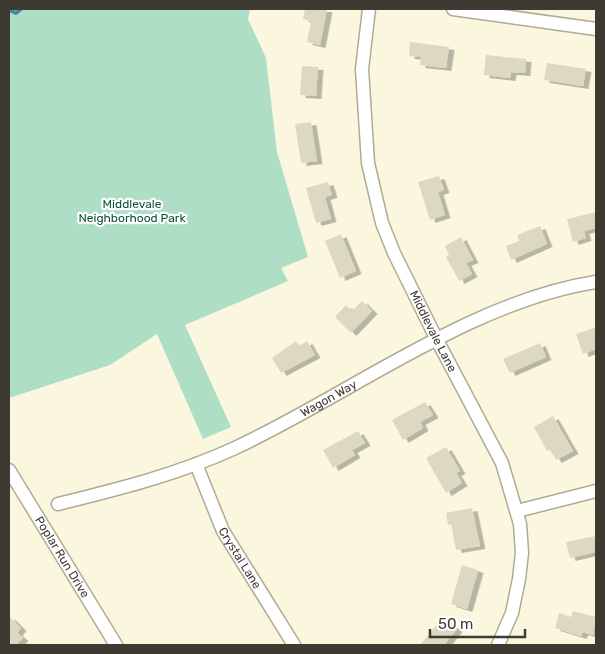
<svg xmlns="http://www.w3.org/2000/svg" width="605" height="654" font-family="Rubik,sans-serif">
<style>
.green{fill:#aedec6}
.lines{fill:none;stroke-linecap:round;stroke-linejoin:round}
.stream{stroke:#4f87a0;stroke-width:4}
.building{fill:#dcd8c1;filter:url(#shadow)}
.minor-casing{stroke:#afab95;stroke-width:15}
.minor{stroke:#fff;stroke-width:12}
.labels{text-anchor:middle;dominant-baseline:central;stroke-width:4.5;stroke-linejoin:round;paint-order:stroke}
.park-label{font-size:12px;fill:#0f5138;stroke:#fff}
.street-label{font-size:12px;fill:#3c3a31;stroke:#fff}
</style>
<defs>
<filter id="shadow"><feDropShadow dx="5.5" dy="3" stdDeviation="0" flood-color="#0004"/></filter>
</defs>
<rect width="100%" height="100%" fill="#fbf7df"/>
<path class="green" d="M9,9h241l-2,10 18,39 11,94 31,105 -27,11 7,13 -103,44 46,102 -28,12 -46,-105 -47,31 -101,33z"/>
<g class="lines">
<path class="stream" d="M9,10l7,3 5,-4"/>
</g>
<g class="building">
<path d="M305,9h22l-7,36 -13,-3 4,-21 -8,-2z"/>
<path d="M410,42l39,5 -3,21 -26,-3 1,-8 -12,-1z"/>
<path d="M486,55l40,4 -1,14 -14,-1 -1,6 -26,-3z"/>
<path d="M547,63l39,6 -3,17 -39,-6z"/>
<path d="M302,66l16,1 -2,29 -16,-1z"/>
<path d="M311,122l6,39 -16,2 -6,-39z"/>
<path d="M439,176l5,14 -6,2 7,23 -15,5 -12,-38z"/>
<path d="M328,182l4,13 -7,2 6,22 -15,4 -10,-35z"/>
<path d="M596,212v16l-12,3 2,7 -13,4 -6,-23z"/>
<path d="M540,226l7,18 -36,16 -5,-14 13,-5 -2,-6z"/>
<path d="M341,234l15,37 -16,7 -15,-37z"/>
<path d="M461,237l12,23 -7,3 6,11 -13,7 -13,-24 3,-2 -4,-9z"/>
<path d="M362,301l10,10 -21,22 -16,-16 11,-12 6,6z"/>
<path d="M596,327v22l-13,5 -7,-20z"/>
<path d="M296,341l3,5 8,-5 8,14 -34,18 -9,-15z"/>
<path d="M540,343l6,14 -36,16 -7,-14z"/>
<path d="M425,402l8,13 -13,7 3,6 -20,12 -11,-20z"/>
<path d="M553,416l20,35 -17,9 -6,-11 -3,2 -13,-24z"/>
<path d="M358,431l7,12 -13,7 3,5 -22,13 -10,-18z"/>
<path d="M446,447l14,24 -4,2 6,10 -16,10 -20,-35z"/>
<path d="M472,508l8,38 -24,4 -5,-26 -3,1 -2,-12z"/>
<path d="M596,536v16l-26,6 -4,-16z"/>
<path d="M462,565l16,5 -11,39 -16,-5z"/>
<path d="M573,611l23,6 -3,18 -10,-3 -2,4 -26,-8 4,-15 12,4z"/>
<path d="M9,616l12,12 -4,5 6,5 -7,7h-7z"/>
<path d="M443,617l14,12 -13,16h-24z"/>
</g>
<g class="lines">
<defs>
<g id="minor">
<path id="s1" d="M369,9l-7,60 6,94 14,60 12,30 43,87 65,123 18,61 2,29 -3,26 -7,34 -14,32"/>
<path d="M453,9l143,20"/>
<path id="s2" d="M196,464l27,67 71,114"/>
<path id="s3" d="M9,470l107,175"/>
<path id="s4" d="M58,504c61,-15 121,-30 177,-56 114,-53 236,-147 361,-166"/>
<path d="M517,511l79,-20"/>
</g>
</defs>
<use href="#minor" class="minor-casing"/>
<use href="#minor" class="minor"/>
</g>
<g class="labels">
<g class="park-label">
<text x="132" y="204">Middlevale<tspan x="132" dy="14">Neighborhood Park</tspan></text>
</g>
<g class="street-label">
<text stroke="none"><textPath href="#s1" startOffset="336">Middlevale Lane</textPath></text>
<text stroke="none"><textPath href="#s4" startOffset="292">Wagon Way</textPath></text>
<text stroke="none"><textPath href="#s3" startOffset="102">Poplar Run Drive</textPath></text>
<text stroke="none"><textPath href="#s2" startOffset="104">Crystal Lane</textPath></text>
</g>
</g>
<rect width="605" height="654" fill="none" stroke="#3c3a31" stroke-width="20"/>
<path d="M430 629v8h95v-8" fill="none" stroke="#3c3a31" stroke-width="2.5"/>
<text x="438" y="629" font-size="15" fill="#3c3a31" stroke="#ffffff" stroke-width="4" paint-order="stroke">50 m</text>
</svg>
